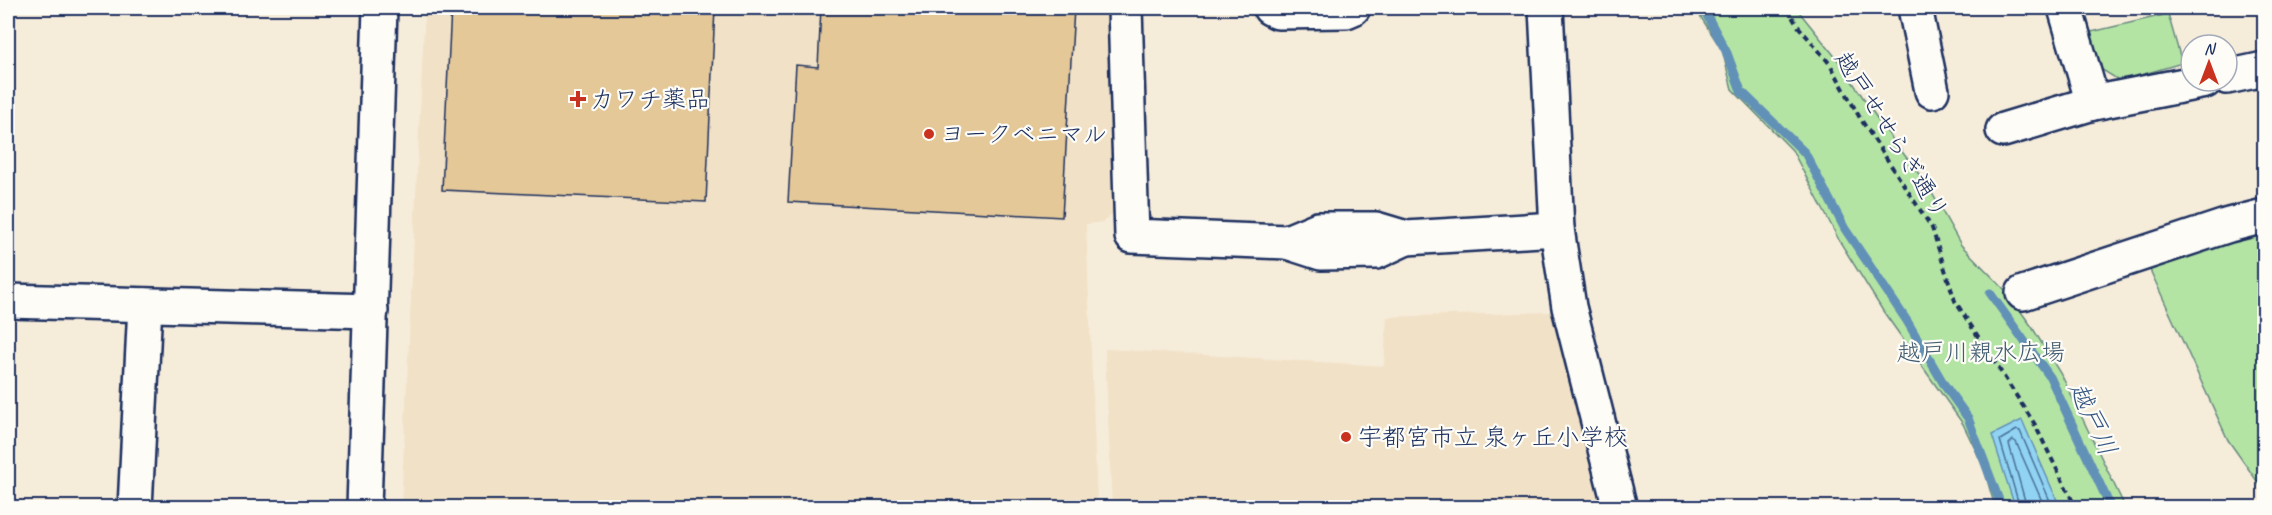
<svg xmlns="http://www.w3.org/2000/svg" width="2272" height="515" font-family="Caveat,'Klee One',sans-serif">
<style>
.built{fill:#f1e1c6}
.green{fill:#b4e4a4;stroke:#688a81;stroke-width:1.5}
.water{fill:#91d3f2;stroke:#6291b7;stroke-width:1.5}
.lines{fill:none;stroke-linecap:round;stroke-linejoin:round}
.shore{stroke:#4a7199;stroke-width:1.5}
.stream{stroke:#6291b7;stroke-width:9}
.building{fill:#e4c898;stroke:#1b2f5e;stroke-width:1.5}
.minor-casing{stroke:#1b2f5e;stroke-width:38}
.tertiary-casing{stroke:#1b2f5e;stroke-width:38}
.path{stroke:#1b2f5e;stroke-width:4;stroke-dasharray:6 4.5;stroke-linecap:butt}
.minor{stroke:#fdfcf7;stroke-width:33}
.tertiary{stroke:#fdfcf7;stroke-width:33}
.poi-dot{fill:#c8321e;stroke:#fdfcf7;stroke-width:2}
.labels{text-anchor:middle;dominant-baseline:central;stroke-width:4.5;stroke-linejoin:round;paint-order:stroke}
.poi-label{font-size:24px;fill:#1b2f5e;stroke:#fdfcf7;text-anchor:start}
.street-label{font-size:24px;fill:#1b2f5e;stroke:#fdfcf7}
.park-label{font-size:24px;fill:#415c70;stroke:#fdfcf7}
.water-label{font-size:26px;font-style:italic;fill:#385883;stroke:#fdfcf7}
</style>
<rect width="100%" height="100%" fill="#f6ecda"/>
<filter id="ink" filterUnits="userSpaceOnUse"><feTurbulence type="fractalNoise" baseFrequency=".0167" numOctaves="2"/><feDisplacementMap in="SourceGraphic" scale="12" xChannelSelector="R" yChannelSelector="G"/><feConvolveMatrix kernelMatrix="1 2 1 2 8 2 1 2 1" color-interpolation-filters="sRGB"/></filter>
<g filter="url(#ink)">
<g class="built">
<path d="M425,8h683l6,8 6,191 -17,15 -17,2 11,283 -696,1z"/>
<path d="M1554,312l47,195h-489l-7,-158 279,17 3,-49z"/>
</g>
<g class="green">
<path d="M1695,8h101l41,51 44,65 47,62 33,59 45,46 26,36 31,51 62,129h-130l-12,-41 -20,-42 -80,-113 -43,-69 -48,-92 -60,-61 -10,-39z"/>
<path d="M2168,14l14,49 -62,18 -24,-15 -9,-33z"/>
<path d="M2264,216v275l-36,-51 -88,-192z"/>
</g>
<path class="water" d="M2022,420l38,87h-45l-23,-72z"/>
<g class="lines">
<g class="shore">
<path d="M2020,508l-20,-68 17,-10 3,1 33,77"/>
<path d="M2027,508l-18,-64 4,-4 3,2 29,66"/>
</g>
<g class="stream">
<path d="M1703,8l24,45 14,38 64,62 40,76 62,92 38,65 23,32 34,90"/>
<path d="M1990,293l60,84 61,131"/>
</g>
</g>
<g class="building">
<path d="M451,8h264l-9,194 -264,-12z"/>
<path d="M821,8h253l-12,209 -274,-15 8,-137 22,2z"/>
</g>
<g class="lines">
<defs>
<g id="minor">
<path d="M1125,8l7,228 155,6 31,-13h58l30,9 151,-9"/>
<path d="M1270,8l8,4 68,-1 7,-3"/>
<path d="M1546,8l11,221 12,78 51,201"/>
<path d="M1915,8l17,83"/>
<path d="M2065,8l28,95"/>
<path d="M2227,77l37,-8"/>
<path d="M2003,130l90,-27 112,-22"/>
<path d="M1287,242l34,11 55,-1 30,-14"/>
<path d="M2023,293l206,-68 35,-9"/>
<path d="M135,508l10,-203"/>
</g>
<g id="tertiary">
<path d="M8,301l363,10"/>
<path d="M364,508l16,-500"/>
</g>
</defs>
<use href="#minor" class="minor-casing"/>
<use href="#tertiary" class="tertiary-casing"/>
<path class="path" d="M1787,8l10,17 33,39 30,54 72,110 23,73 79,122 42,85"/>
<use href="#minor" class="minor"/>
<use href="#tertiary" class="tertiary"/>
</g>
</g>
<g class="poi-dot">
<path d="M575 90h6v6h6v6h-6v6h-6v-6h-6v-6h6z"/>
<circle cx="929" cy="134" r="6"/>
<circle cx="1346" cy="437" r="6"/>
</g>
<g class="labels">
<g class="poi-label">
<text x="590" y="99">カワチ薬品</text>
<text x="941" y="134">ヨークベニマル</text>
<text x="1358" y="437">宇都宮市立 泉ヶ丘小学校</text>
</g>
<g class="street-label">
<text transform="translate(1892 135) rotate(58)">越戸せせらぎ通り</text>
</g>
<g class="park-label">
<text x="1981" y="352">越戸川親水広場</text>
</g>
<g class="water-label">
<text transform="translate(2093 419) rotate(65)">越戸川</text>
</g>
</g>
<rect width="2272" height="515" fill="none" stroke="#fdfcf7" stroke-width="30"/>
<rect x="15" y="15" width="2242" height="485" fill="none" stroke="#1b2f5e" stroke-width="2" filter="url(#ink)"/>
<g transform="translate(2209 63)"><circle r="28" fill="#fdfcf7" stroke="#a3aaba" stroke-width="1.5"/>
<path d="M0-4.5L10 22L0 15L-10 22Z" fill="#c8321e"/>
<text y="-9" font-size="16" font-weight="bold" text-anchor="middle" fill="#1b2f5e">N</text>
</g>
</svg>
